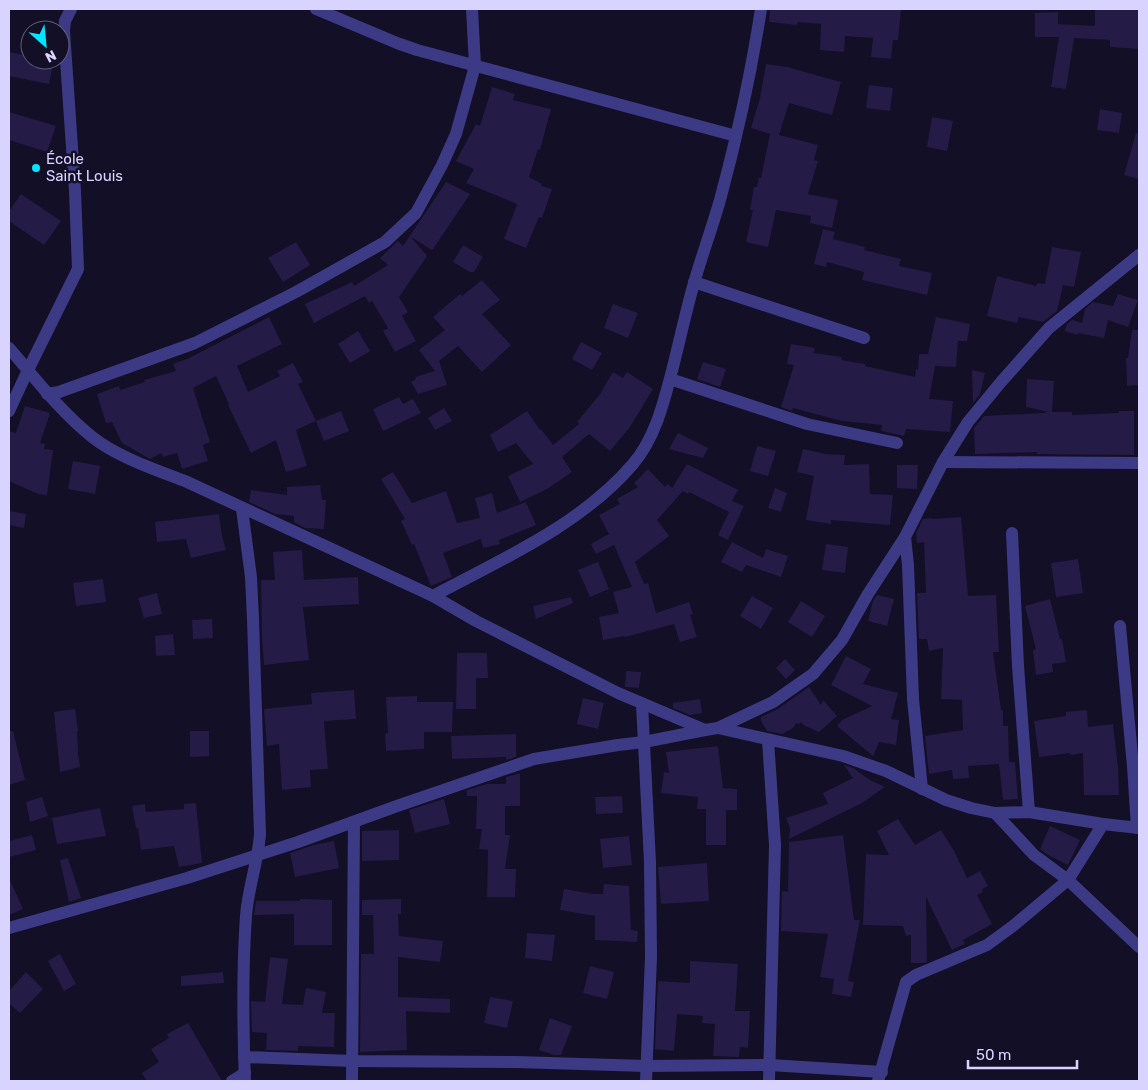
<svg xmlns="http://www.w3.org/2000/svg" width="1148" height="1090" font-family="Rubik,sans-serif">
<style>
.building{fill:#241b47}
.lines{fill:none;stroke-linecap:round;stroke-linejoin:round}
.minor{stroke:#3d3a85;stroke-width:12}
.tertiary{stroke:#3d3a85;stroke-width:12}
.poi-dot{fill:#00e5ff;stroke:#130f26;stroke-width:2}
.labels{text-anchor:middle;dominant-baseline:central;stroke-width:5;stroke-linejoin:round;paint-order:stroke}
.poi-label{font-size:15px;fill:#d9d4ff;stroke:#130f26;text-anchor:start}
</style>
<rect width="100%" height="100%" fill="#130f26"/>
<g class="building">
<path d="M770,9h131l-3,31h-5l-2,19 -20,-2 2,-19 -28,-2 -1,16 -24,-2 1,-26 -23,-2 -1,3 -28,-3z"/>
<path d="M1095,9h44v40l-29,-2v-7l-36,-2 -8,51 -15,-2 8,-50h-24v-24l23,-1v12l37,2z"/>
<path d="M9,52l21,4v4h24l-5,24 -40,-8z"/>
<path d="M766,64l21,3 54,15 -9,33 -43,-12 -10,32 39,10 -4,15 4,1 -10,33 30,6 -6,28 -22,-5 1,-7 -35,-6 -8,37 -22,-5 7,-32h-3l4,-23h3l2,-9h2l9,-44 -19,-6 9,-30z"/>
<path d="M869,85l24,3 -3,23 -24,-3z"/>
<path d="M492,87l23,7 -2,6 38,9 -11,41 -2,-1 -9,28 13,7 -1,2 11,3 -10,29 -3,-1 -13,31 -22,-9 13,-35 -51,-21 8,-14 -18,-8 20,-37 4,2z"/>
<path d="M1100,109l22,4 -3,20 -22,-3z"/>
<path d="M9,112l47,14 -9,26 -38,-12z"/>
<path d="M932,117l21,4 -6,30 -20,-4z"/>
<path d="M1136,133l3,1v45l-15,-4z"/>
<path d="M446,182l24,12 -37,55 -1,1 -21,-13 16,19 -28,41 9,15 -6,4 14,25 -21,11 -12,-21 5,-3 -16,-27 -3,2 -4,-7 -51,27 -9,-19 47,-22 2,4 34,-21 -8,-7 18,-17 5,5z"/>
<path d="M21,194l40,27 -17,24 -35,-24v-10z"/>
<path d="M823,229l12,3 -2,7 32,8 -1,3 37,9 -2,7 33,7 -5,22 -65,-15 2,-8 -37,-10 -1,5 -12,-3z"/>
<path d="M296,242l14,23 -27,17 -15,-24z"/>
<path d="M463,245l20,12 -9,15h-4l-17,-10z"/>
<path d="M1052,247l29,5 -7,35 -11,-2 -6,26 -14,11 -24,-5 -2,6 -30,-7 10,-40 39,10 1,-3 8,1z"/>
<path d="M482,280l18,20 -18,14 29,31 -29,27 -24,-26 -19,15 8,24 -29,9 -7,-12 5,-3 -1,-2 20,-6 -16,-21 26,-20 -12,-13 27,-23 2,2z"/>
<path d="M1118,294l20,6 -10,27 -20,-7 -4,18 -26,-5v2l-13,-4 2,-7 5,-4 10,3 3,-14 8,-7 20,4z"/>
<path d="M613,304l25,9 -10,25 -24,-10z"/>
<path d="M269,317l13,27 -45,22 11,26 32,-16 -3,-5 16,-8 10,19 -5,2 18,37 -20,9 11,36 -21,6 -10,-32 -25,13 -23,-48 1,-1 -13,-28 -23,12 17,54 -7,3 5,16 -26,8 -5,-16 -14,4 -2,-4 -11,6 -28,-16 -10,-21 -6,1 -9,-29 22,-8 1,4 25,-8 -1,-2 32,-9 -3,-7 14,-5z"/>
<path d="M936,317l34,7 -3,17h-9l-2,26 -21,-1 -6,33 24,2 -3,31 -44,-3 -2,7 -23,-5 1,-6 -40,-4 -49,-13 -1,3 -11,-4 13,-42 -7,-1 4,-20 24,4 -1,5 28,4 -1,3 24,4v2l50,11 1,-8 2,1 1,-16h9z"/>
<path d="M1132,330h7v55l-12,1 -1,-28h2z"/>
<path d="M358,331l12,20 -20,12 -12,-19z"/>
<path d="M581,342l21,11 -10,17 -20,-11z"/>
<path d="M703,362l23,7 -6,18 -23,-8z"/>
<path d="M972,370l13,3 -5,21 -7,9z"/>
<path d="M613,372l10,6 4,-6 26,17 -23,38 -20,24 -21,-17 -27,23 10,15 -25,17 -27,13 -12,-26 25,-12 -17,-21 -18,9 -8,-17 37,-24 13,19 1,-1 12,16 26,-21 -2,-2 23,-28z"/>
<path d="M1027,379l27,2 -2,31h20v3l47,-2v-2h15v44l-97,-1v-2l-62,2 -1,-26 10,-12 61,-3v-1h4l-23,-5z"/>
<path d="M399,397l4,7 10,-5 8,14 -38,18 -10,-22z"/>
<path d="M25,406l25,7 -10,30 5,1 -1,5 9,1 -6,45 -9,-1 -29,-13v-50l7,2z"/>
<path d="M444,408l8,13 -17,9 -7,-12z"/>
<path d="M341,411l8,20 -25,10 -8,-20z"/>
<path d="M678,433l30,15 -5,10 -34,-9z"/>
<path d="M757,446l19,5 -8,25 -18,-5z"/>
<path d="M803,449l23,5 19,1 -1,10 25,-1 1,30 23,1 -3,30 -59,-5v4l-25,-4 8,-44 -17,-4z"/>
<path d="M73,461l27,5 -5,28 -27,-5z"/>
<path d="M687,464l51,26 -6,11 12,5 -16,34 -10,-5 11,-23 -40,-20 -1,2 -5,-3 -26,29 12,16 -34,26 9,22 4,-1 8,30 33,-11 4,12 -3,1 7,22 -17,5 -6,-18 -49,13 -1,-1 -21,4 -4,-23 20,-4 -6,-21 19,-5 -18,-42 -18,9 -5,-10 18,-10 -10,-19 21,-11 -3,-5 21,-12 -4,-4 14,-14 17,18 3,-3 4,4z"/>
<path d="M897,465h21l-1,24 -20,-1z"/>
<path d="M393,472l19,31 34,-12 11,32 23,-5 -5,-20 17,-5 5,20 29,-11 10,23 -37,15 1,4 -17,4 -2,-9 -38,14 9,24 -21,9 -17,-42 -2,1 -11,-24 4,-2 -24,-40z"/>
<path d="M320,485l2,15h4l-2,29 -19,-1 -11,-6v-6l-19,-2 -26,-12 2,-12 36,5v-8z"/>
<path d="M775,488l12,5 -6,19 -13,-4z"/>
<path d="M9,511l17,3 -2,14 -15,-3z"/>
<path d="M219,514l3,22 4,14 -35,8 -5,-19 -29,3 -2,-20z"/>
<path d="M961,517l7,79 28,-1 3,57h-6l8,58h2v16h5l1,36h6l3,37 -15,1 -4,-36 -31,2 1,12 -16,1 -1,-9 -23,4 -4,-38 38,-6 -1,-30 -21,-1 2,-51 -14,3 -2,-12h-8l-2,-46h9l-2,-51 -7,1 -1,-10 7,-14 9,-1v1z"/>
<path d="M732,542l31,16 3,-9 22,7 -7,21 -35,-12 -4,7 -21,-10z"/>
<path d="M826,544l22,3 -3,26 -23,-3z"/>
<path d="M302,550l2,30 54,-3 1,27 -56,3 6,53 -45,5 -2,-26 -1,-59h14l-2,-28z"/>
<path d="M1078,559l5,34 -27,4 -5,-34z"/>
<path d="M598,562l11,27 -19,8 -12,-27z"/>
<path d="M103,579l3,23 -30,4 -3,-23z"/>
<path d="M157,593l5,21 -18,4 -6,-20z"/>
<path d="M877,595l17,4 -7,27 -19,-5 5,-20z"/>
<path d="M752,596l21,12 -12,21 -21,-13z"/>
<path d="M571,597l2,6 -37,16 -3,-13z"/>
<path d="M1050,599l10,40h2l4,23 -14,2 1,8 -17,3 -3,-25 3,-1 -11,-43z"/>
<path d="M801,601l24,15 -13,21 -24,-15z"/>
<path d="M212,619l1,19 -20,1 -1,-19z"/>
<path d="M173,634l2,21 -19,1 -1,-20z"/>
<path d="M457,653h30l1,25h-12v31h-20z"/>
<path d="M846,656l25,13 -8,15 35,9 -7,26 8,1 -3,25 -17,-3 -6,14 -36,-30 5,-6 30,-14 -41,-21z"/>
<path d="M785,659l10,11 -9,9 -10,-11z"/>
<path d="M626,671l15,1 -2,16 -14,-1z"/>
<path d="M809,687l12,18 2,-5 14,16 -18,16 -14,-6 -4,-4 -2,2 -3,-1 -2,4 -11,7 -16,-3 -6,-10v-4l17,-8z"/>
<path d="M354,690l2,29 -32,2 4,48 -18,1 1,17 -29,3 -3,-46 -12,2 -3,-37 48,-5 -1,-11z"/>
<path d="M417,696v6h36l-1,30h-28v17l-38,2 -1,-17 3,-1 -2,-36z"/>
<path d="M583,698l21,5 -6,26 -21,-5z"/>
<path d="M700,699l2,14 -12,2 -17,-7v-5z"/>
<path d="M75,709l3,22h-1l1,22 2,14 -20,5 -6,-60z"/>
<path d="M1087,710l1,17 25,-3 5,43 1,28h-35l-1,-42 -12,2 -1,-2 -31,4 -5,-36 32,-5v-4z"/>
<path d="M9,731h4l12,49 -16,5z"/>
<path d="M190,731h19v25l-19,1z"/>
<path d="M516,734v23l-10,3v-3l-54,2 -1,-23z"/>
<path d="M718,746l5,42 14,1v21h-11v35h-20v-36h-9l1,-12 -37,-4 3,-21 5,1 -3,-21z"/>
<path d="M844,765l9,3 17,12 15,7 -23,16 -73,36 1,-11 -4,-10 42,-14 -5,-11 30,-15z"/>
<path d="M517,774h3v32h-15v29h5l-5,34h11l-1,28h-28l1,-47 -9,-1 3,-20h-6l1,-33h-10v-6l20,-6h19v-7z"/>
<path d="M622,796l1,17 -27,1 -1,-17z"/>
<path d="M42,797l6,19 -18,6 -4,-20z"/>
<path d="M444,799l6,25 -35,9 -6,-23z"/>
<path d="M196,803l6,60 -23,4 -5,-21 -33,4 -3,-22h-2l-4,-22 13,-2 1,8 38,-3v-5z"/>
<path d="M100,808l6,28 -49,8 -5,-26z"/>
<path d="M898,819l17,26 26,-15 13,21 13,27 13,-7 8,15 -6,3 1,3 -6,3 15,29 -29,16 2,4 -13,6 -26,-53 1,65 -4,1h-12v-28l-5,1 -3,-10 -40,-1 3,-71 23,1 -12,-24z"/>
<path d="M1050,826l30,14 -12,25 -20,-10 -8,-6z"/>
<path d="M399,830v30l-37,1v-30z"/>
<path d="M32,835l4,15 -27,7v-16z"/>
<path d="M843,835l11,85h6l-12,61 6,1 -3,15 -19,-3 2,-15 -14,-2 8,-43 -47,-3 1,-40 6,1 1,-50z"/>
<path d="M629,836l3,29 -29,3 -3,-29z"/>
<path d="M334,841l5,27 -44,9 -5,-24 24,-8z"/>
<path d="M68,858l13,40 -12,4 -9,-42z"/>
<path d="M707,863l2,38 -48,3 -3,-37z"/>
<path d="M9,878l14,31 -14,6z"/>
<path d="M604,884l25,2 2,44 7,1 -1,11 -42,-2v-24l-35,-6 4,-21 29,5h10z"/>
<path d="M300,899l32,1v45h-38v-31l-40,1 2,-14h44z"/>
<path d="M401,899v15h-3l1,22 44,5 -3,21 -42,-5v40l52,2v14l-44,-2 1,39 -47,2 1,-98h13l-1,-39h-11v-15z"/>
<path d="M527,933l28,2 -3,26 -27,-3z"/>
<path d="M60,954l16,30 -12,7 -16,-30z"/>
<path d="M270,957l18,2 -6,45 21,1 3,-17 20,4 -4,21h13l-1,34 -36,-1v5l-32,-1 1,-17 -15,-1 -1,-31 14,1z"/>
<path d="M690,961l48,3 -3,47h15l-2,37 -8,-1 -1,10 -26,-1 2,-32 -13,-1 1,-7 -26,-2 -3,37 -19,-2 3,-68 32,2z"/>
<path d="M590,966l24,6 -7,27 -24,-6z"/>
<path d="M26,972l17,17 -23,24 -11,-10v-12z"/>
<path d="M223,972l1,11 -43,3v-10z"/>
<path d="M490,997l23,4 -6,27 -23,-5z"/>
<path d="M550,1018l22,8 -11,29h-7l-15,-5z"/>
<path d="M188,1023l34,58h-75l-5,-8 17,-11 -8,-13 18,-11 -2,-4z"/>
</g>
<g class="lines">
<g class="minor">
<path d="M316,9l81,34 20,7 319,86"/>
<path d="M694,282l170,56"/>
<path d="M28,370l50,-101 -3,-78 -11,-160 1,-10 6,-12"/>
<path d="M670,379l137,45 90,19"/>
<path d="M47,394l12,-2 136,-49 101,-51 89,-50 31,-29 26,-48 14,-31 19,-68 -3,-57"/>
<path d="M943,462l196,1"/>
<path d="M242,509l9,68 2,42 7,215c-2,28 -12,54 -14,82 -4,55 -3,111 -1,165"/>
<path d="M1012,533l6,133 11,146"/>
<path d="M905,537l3,28 5,134 9,90"/>
<path d="M433,596c69,-37 148,-71 200,-132 23,-27 31,-63 40,-97 7,-28 13,-56 21,-84 8,-28 18,-55 26,-83 17,-63 31,-126 41,-191"/>
<path d="M1120,626l13,140 4,62"/>
<path d="M642,704l8,158 1,95 -5,124"/>
<path d="M768,740l7,105 -6,236"/>
<path d="M995,813l39,42 34,25 71,67"/>
<path d="M9,928l178,-50 111,-36 99,-36 137,-47 84,-14 26,-3 61,-12"/>
<path d="M244,1057l108,4 164,1 130,4 124,-1 112,7"/>
<path d="M232,1081l13,-8"/>
<path d="M352,1081l2,-259"/>
<path d="M878,1081l28,-99 10,-7 71,-30 26,-19 55,-46 35,-56"/>
</g>
<g class="tertiary">
<path d="M9,348c27,31 50,62 82,88 24,20 65,34 94,45l248,115 43,25 142,72 87,37 13,-2 55,-26 40,-28 29,-34 26,-46 37,-57 38,-75 25,-40 33,-40 48,-54 90,-73"/>
<path d="M9,411l19,-41"/>
<path d="M718,728l125,28 43,15 60,29 25,8 24,5 34,-1 74,12 36,4"/>
</g>
</g>
<circle class="poi-dot" cx="36" cy="168" r="5"/>
<g class="labels">
<g class="poi-label">
<text x="46" y="159">École<tspan x="46" dy="17">Saint Louis</tspan></text>
</g>
</g>
<rect width="1148" height="1090" fill="none" stroke="#d9d4ff" stroke-width="20"/>
<g transform="translate(45 45) rotate(153)"><circle r="24" fill="#130f26" stroke="#625e7d"/>
<path d="M0-4L9 19L0 12L-9 19Z" fill="#00e5ff"/>
<text y="-8" font-size="14" font-weight="bold" text-anchor="middle" fill="#d9d4ff">N</text>
</g>
<path d="M968 1060v8h109v-8" fill="none" stroke="#d9d4ff" stroke-width="2.5"/>
<text x="976" y="1060" font-size="15" fill="#d9d4ff" stroke="#130f26" stroke-width="4" paint-order="stroke">50 m</text>
</svg>
